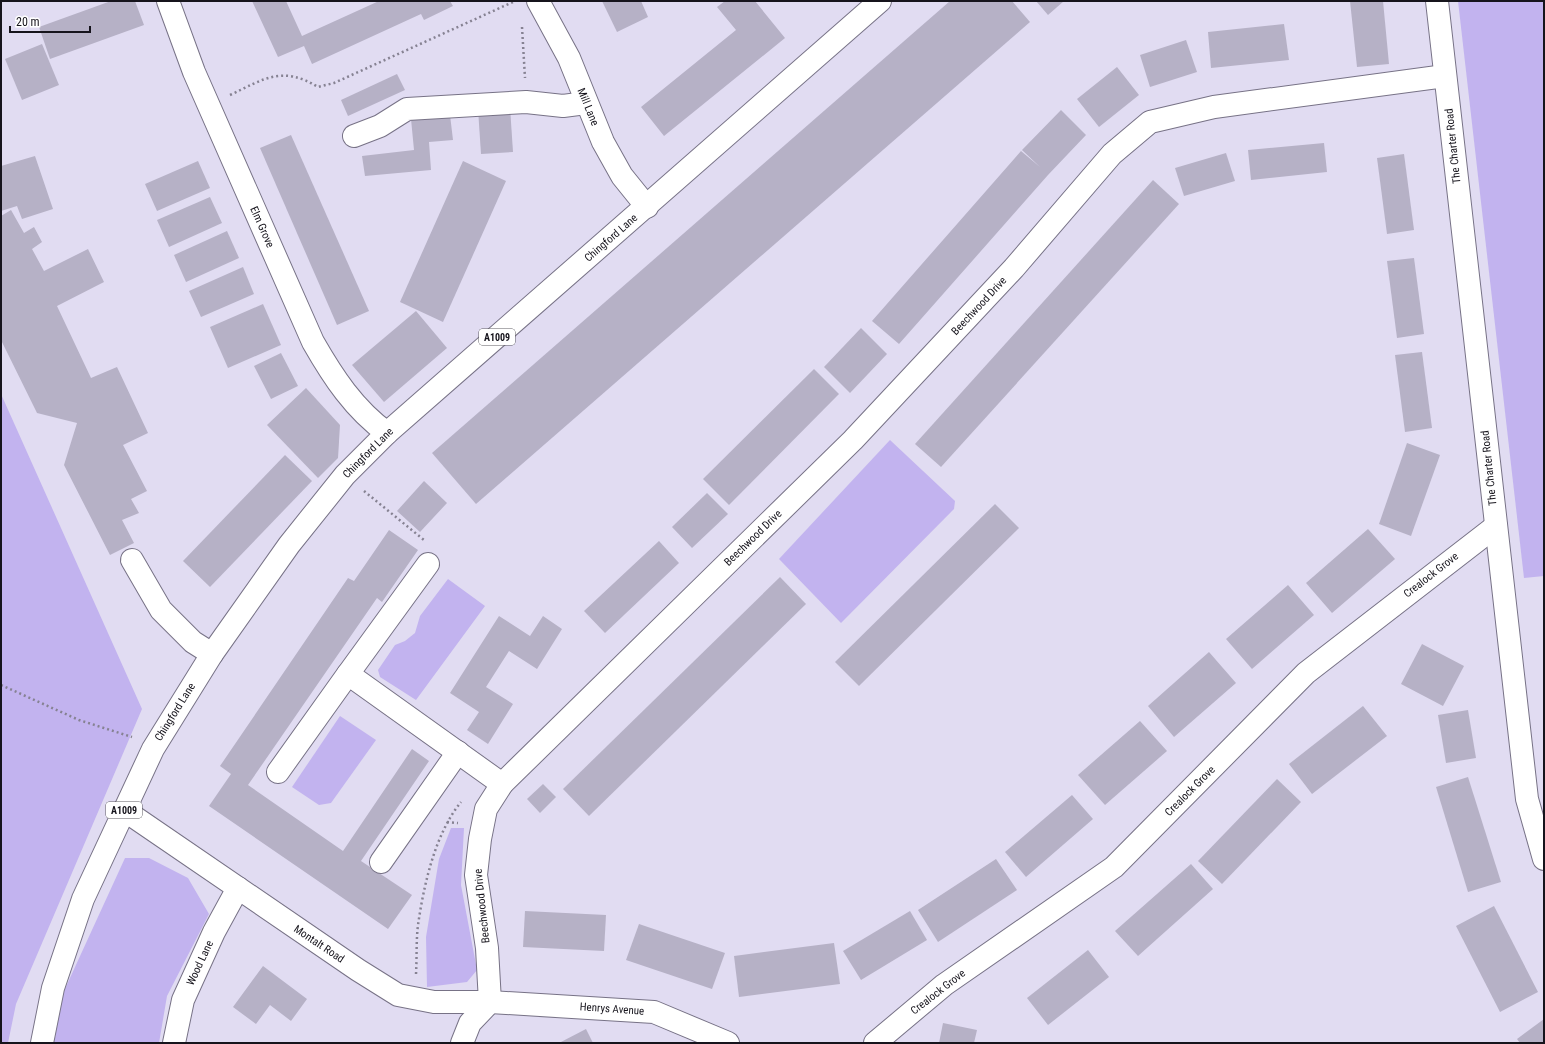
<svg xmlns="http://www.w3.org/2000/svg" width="1545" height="1044" font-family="'Roboto Condensed',sans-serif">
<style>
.green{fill:#c2b3ef}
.building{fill:#b6b1c6}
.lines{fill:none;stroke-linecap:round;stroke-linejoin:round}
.minor-casing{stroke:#777286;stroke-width:24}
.major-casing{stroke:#777286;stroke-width:24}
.path{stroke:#868292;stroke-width:2.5;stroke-dasharray:2 3;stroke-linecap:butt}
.minor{stroke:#fff;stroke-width:22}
.major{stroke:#fff;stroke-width:22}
.labels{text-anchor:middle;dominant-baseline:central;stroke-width:3;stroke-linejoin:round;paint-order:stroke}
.shield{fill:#fff;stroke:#5c5a60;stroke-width:1}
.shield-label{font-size:10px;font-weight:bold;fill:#16141c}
.street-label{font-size:11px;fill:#16141c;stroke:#fff}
</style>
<rect width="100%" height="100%" fill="#e1dcf2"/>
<g class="green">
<path d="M1458,1h86v575l-20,2z"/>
<path d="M1,394l141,315 -126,295 -8,39h-7z"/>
<path d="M890,440l65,61 -1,8 -113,114 -62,-64z"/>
<path d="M448,579l37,27 -69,94 -36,-23 -2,-7 17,-25 10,-4 10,-8 5,-17z"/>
<path d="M340,716l36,24 -45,63 -12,2 -27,-18z"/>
<path d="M451,828h13l-3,57 16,85 -10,12 -40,5 -1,-50 13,-78z"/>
<path d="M125,858h24l39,20 21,36 -42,82 -8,47h-105l10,-52z"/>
</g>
<g class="building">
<path d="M111,1h24l9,24 -94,34 -11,-32z"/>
<path d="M252,1h34l16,35 77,-35h71l3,5 -29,14 -3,-6 -109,50 -8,-18 -26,11z"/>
<path d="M602,1h39l7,16 -31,15z"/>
<path d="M725,1h30l30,37 -121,98 -23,-29 95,-77 -19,-23z"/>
<path d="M950,1h62l18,21 -554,482 -44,-51z"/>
<path d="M1036,1h28l-16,14z"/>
<path d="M1350,1h33l6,63 -32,3z"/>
<path d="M1284,24l5,36 -78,8 -3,-36z"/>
<path d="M1186,40l11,32 -47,15 -10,-32z"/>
<path d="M42,44l17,41 -37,15 -17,-41z"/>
<path d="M1117,67l22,28 -40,32 -22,-28z"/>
<path d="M397,74l8,16 -57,26 -7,-16z"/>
<path d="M510,107l3,45 -32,2 -3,-45z"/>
<path d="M1061,110l25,25 -38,40 -149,169 -27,-23 149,-170 19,16 -18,-17z"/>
<path d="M450,115l3,25 -24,2 2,28 -66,6 -3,-20 52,-6 -3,-31z"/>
<path d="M291,135l78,176 -32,14 -77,-177z"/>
<path d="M1324,143l3,29 -76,8 -3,-30z"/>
<path d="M1226,153l9,28 -51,15 -9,-28z"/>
<path d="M1404,154l10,76 -27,4 -10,-76z"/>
<path d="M35,156l18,53 -31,10 -5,-13 -16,5v-45z"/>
<path d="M198,161l12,27 -53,23 -12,-27z"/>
<path d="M463,161l43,20 -63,141 -43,-20z"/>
<path d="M1153,180l26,24 -238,263 -26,-23z"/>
<path d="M210,197l12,26 -53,24 -12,-27z"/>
<path d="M11,210l13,23 10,-6 8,15 -10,7 12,22 44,-22 16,33 -47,24 34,72 26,-11 31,66 -25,12 24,46 -16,8 8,14 -17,7 12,23 -24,12 -46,-90 13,-42 -40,-10 -36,-73v-124z"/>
<path d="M227,231l12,27 -53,24 -12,-27z"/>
<path d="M1414,258l10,76 -27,4 -10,-77z"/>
<path d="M243,267l11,27 -53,23 -12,-26z"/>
<path d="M263,304l18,41 -53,23 -18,-41z"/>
<path d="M416,311l31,37 -63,54 -32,-37z"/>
<path d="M861,328l26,26 -37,39 -26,-26z"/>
<path d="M1422,352l10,76 -27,4 -10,-77z"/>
<path d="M281,353l17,33 -27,13 -17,-33z"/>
<path d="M814,369l25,25 -110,111 -26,-26z"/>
<path d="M306,388l34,37 -2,33 -20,20 -51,-53z"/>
<path d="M1407,443l33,12 -29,81 -32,-12z"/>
<path d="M285,455l27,26 -102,106 -27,-26z"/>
<path d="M424,481l23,22 -27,29 -23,-21z"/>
<path d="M707,493l21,21 -36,34 -20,-21z"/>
<path d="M995,504l24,24 -160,158 -24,-24z"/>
<path d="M1368,529l27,30 -63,54 -26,-30z"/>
<path d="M389,530l29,20 -36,52 -5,-4 -129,187 95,66 69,-102 17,12 -68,100 51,34 -24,34 -179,-123 22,-32 -11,-8 128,-188 6,3z"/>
<path d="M659,541l20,22 -74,70 -21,-22z"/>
<path d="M780,577l26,27 -217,212 -26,-27z"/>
<path d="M1288,585l26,30 -62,54 -26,-30z"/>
<path d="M499,616l31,20 13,-20 19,13 -25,40 -28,-18 -23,36 27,17 -25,40 -21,-14 12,-18 -29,-19z"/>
<path d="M1422,644l42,22 -21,40 -42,-22z"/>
<path d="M1209,652l27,31 -62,54 -26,-31z"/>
<path d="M1363,706l24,30 -75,58 -23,-30z"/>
<path d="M1468,710l8,48 -30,5 -8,-48z"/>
<path d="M1140,721l27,30 -62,54 -27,-30z"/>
<path d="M1468,777l33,105 -33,10 -32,-105z"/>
<path d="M1277,779l24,23 -79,82 -24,-23z"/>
<path d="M543,784l13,13 -16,16 -13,-14z"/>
<path d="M1072,795l21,24 -67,58 -21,-25z"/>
<path d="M996,859l21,31 -79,52 -20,-32z"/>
<path d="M1191,864l22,25 -75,67 -23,-25z"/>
<path d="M1494,906l44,86 -38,20 -44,-86z"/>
<path d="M525,911l81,4 -2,36 -81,-4z"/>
<path d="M910,911l17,29 -66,40 -18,-29z"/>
<path d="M639,924l86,29 -13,36 -86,-29z"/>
<path d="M834,943l6,41 -101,13 -5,-41z"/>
<path d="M1088,950l21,27 -61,48 -21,-27z"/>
<path d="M263,966l44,33 -16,22 -21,-16 -14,19 -23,-17z"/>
<path d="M1544,1019v24h-24l-3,-4z"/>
<path d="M943,1023l34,7 -3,13h-35z"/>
<path d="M586,1029l7,14h-34z"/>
</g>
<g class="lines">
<defs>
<g id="minor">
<path d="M168,1l26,71 119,270c20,35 41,67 74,91"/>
<path d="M538,1l31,57 34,84 19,34 25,31"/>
<path d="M1437,1l90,798 17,60"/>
<path d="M354,136l26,-10 27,-17 119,-7 37,4 23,-3"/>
<path d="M132,560l29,50 32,32 19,12"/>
<path d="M348,674l80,-110"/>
<path d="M278,772l70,-98 154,110"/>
<path d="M124,810l234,160 40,25 36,7h56l164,10 74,31"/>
<path d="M381,862l77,-110"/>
<path d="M490,1002l-3,-54 -11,-73 4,-36 6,-30 16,-25 351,-344 161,-172 98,-114 38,-32 64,-15 231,-31"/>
<path d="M174,1043l9,-43 31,-68 24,-44"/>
<path d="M462,1043l8,-20 20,-21"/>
<path d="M875,1043l69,-58 170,-118 192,-194 190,-147"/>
</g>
<path id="major" d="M42,1043l11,-55 30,-89 70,-150 59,-95 77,-109 56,-70 42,-42 493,-432"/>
</defs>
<use href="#minor" class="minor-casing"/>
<use href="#major" class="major-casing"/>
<g class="path">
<path d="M522,27l3,51"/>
<path d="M230,95c34,-16 52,-30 88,-8l16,-4 179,-81"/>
<path d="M364,491l60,49"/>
<path d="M1,685l78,35 53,17"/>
<path d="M447,822l11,1"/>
<path d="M416,974c1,-16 0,-33 2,-49 6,-41 17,-91 43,-123"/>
</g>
<use href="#minor" class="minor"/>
<use href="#major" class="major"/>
</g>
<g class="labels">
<g class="shield">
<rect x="479" y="329" width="36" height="16" rx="3"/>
<rect x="106" y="802" width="36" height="16" rx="3"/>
</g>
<g class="shield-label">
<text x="497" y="337">A1009</text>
<text x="124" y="810">A1009</text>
</g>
<g class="street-label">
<text transform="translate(588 107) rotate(68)">Mill Lane</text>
<text transform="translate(1453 146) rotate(-96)">The Charter Road</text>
<text transform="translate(262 227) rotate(66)">Elm Grove</text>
<text transform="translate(611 238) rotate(-41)">Chingford Lane</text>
<text transform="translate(979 306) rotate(-47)">Beechwood Drive</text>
<text transform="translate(368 453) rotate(-45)">Chingford Lane</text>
<text transform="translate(1489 468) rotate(-96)">The Charter Road</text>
<text transform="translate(753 538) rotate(-44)">Beechwood Drive</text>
<text transform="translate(1431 575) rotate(-38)">Crealock Grove</text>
<text transform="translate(175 712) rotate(-58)">Chingford Lane</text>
<text transform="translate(1190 791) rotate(-45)">Crealock Grove</text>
<text transform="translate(482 906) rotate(-96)">Beechwood Drive</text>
<text transform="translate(319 944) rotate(34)">Montalt Road</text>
<text transform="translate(200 963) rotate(-65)">Wood Lane</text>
<text transform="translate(938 992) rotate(-38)">Crealock Grove</text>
<text transform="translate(612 1009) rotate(4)">Henrys Avenue</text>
</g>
</g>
<rect width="1545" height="1044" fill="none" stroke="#16141c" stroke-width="4"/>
<path d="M10 26v6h80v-6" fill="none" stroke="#16141c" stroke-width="2"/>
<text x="16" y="26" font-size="12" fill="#16141c" stroke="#ffffff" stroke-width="3" paint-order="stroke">20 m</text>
</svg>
